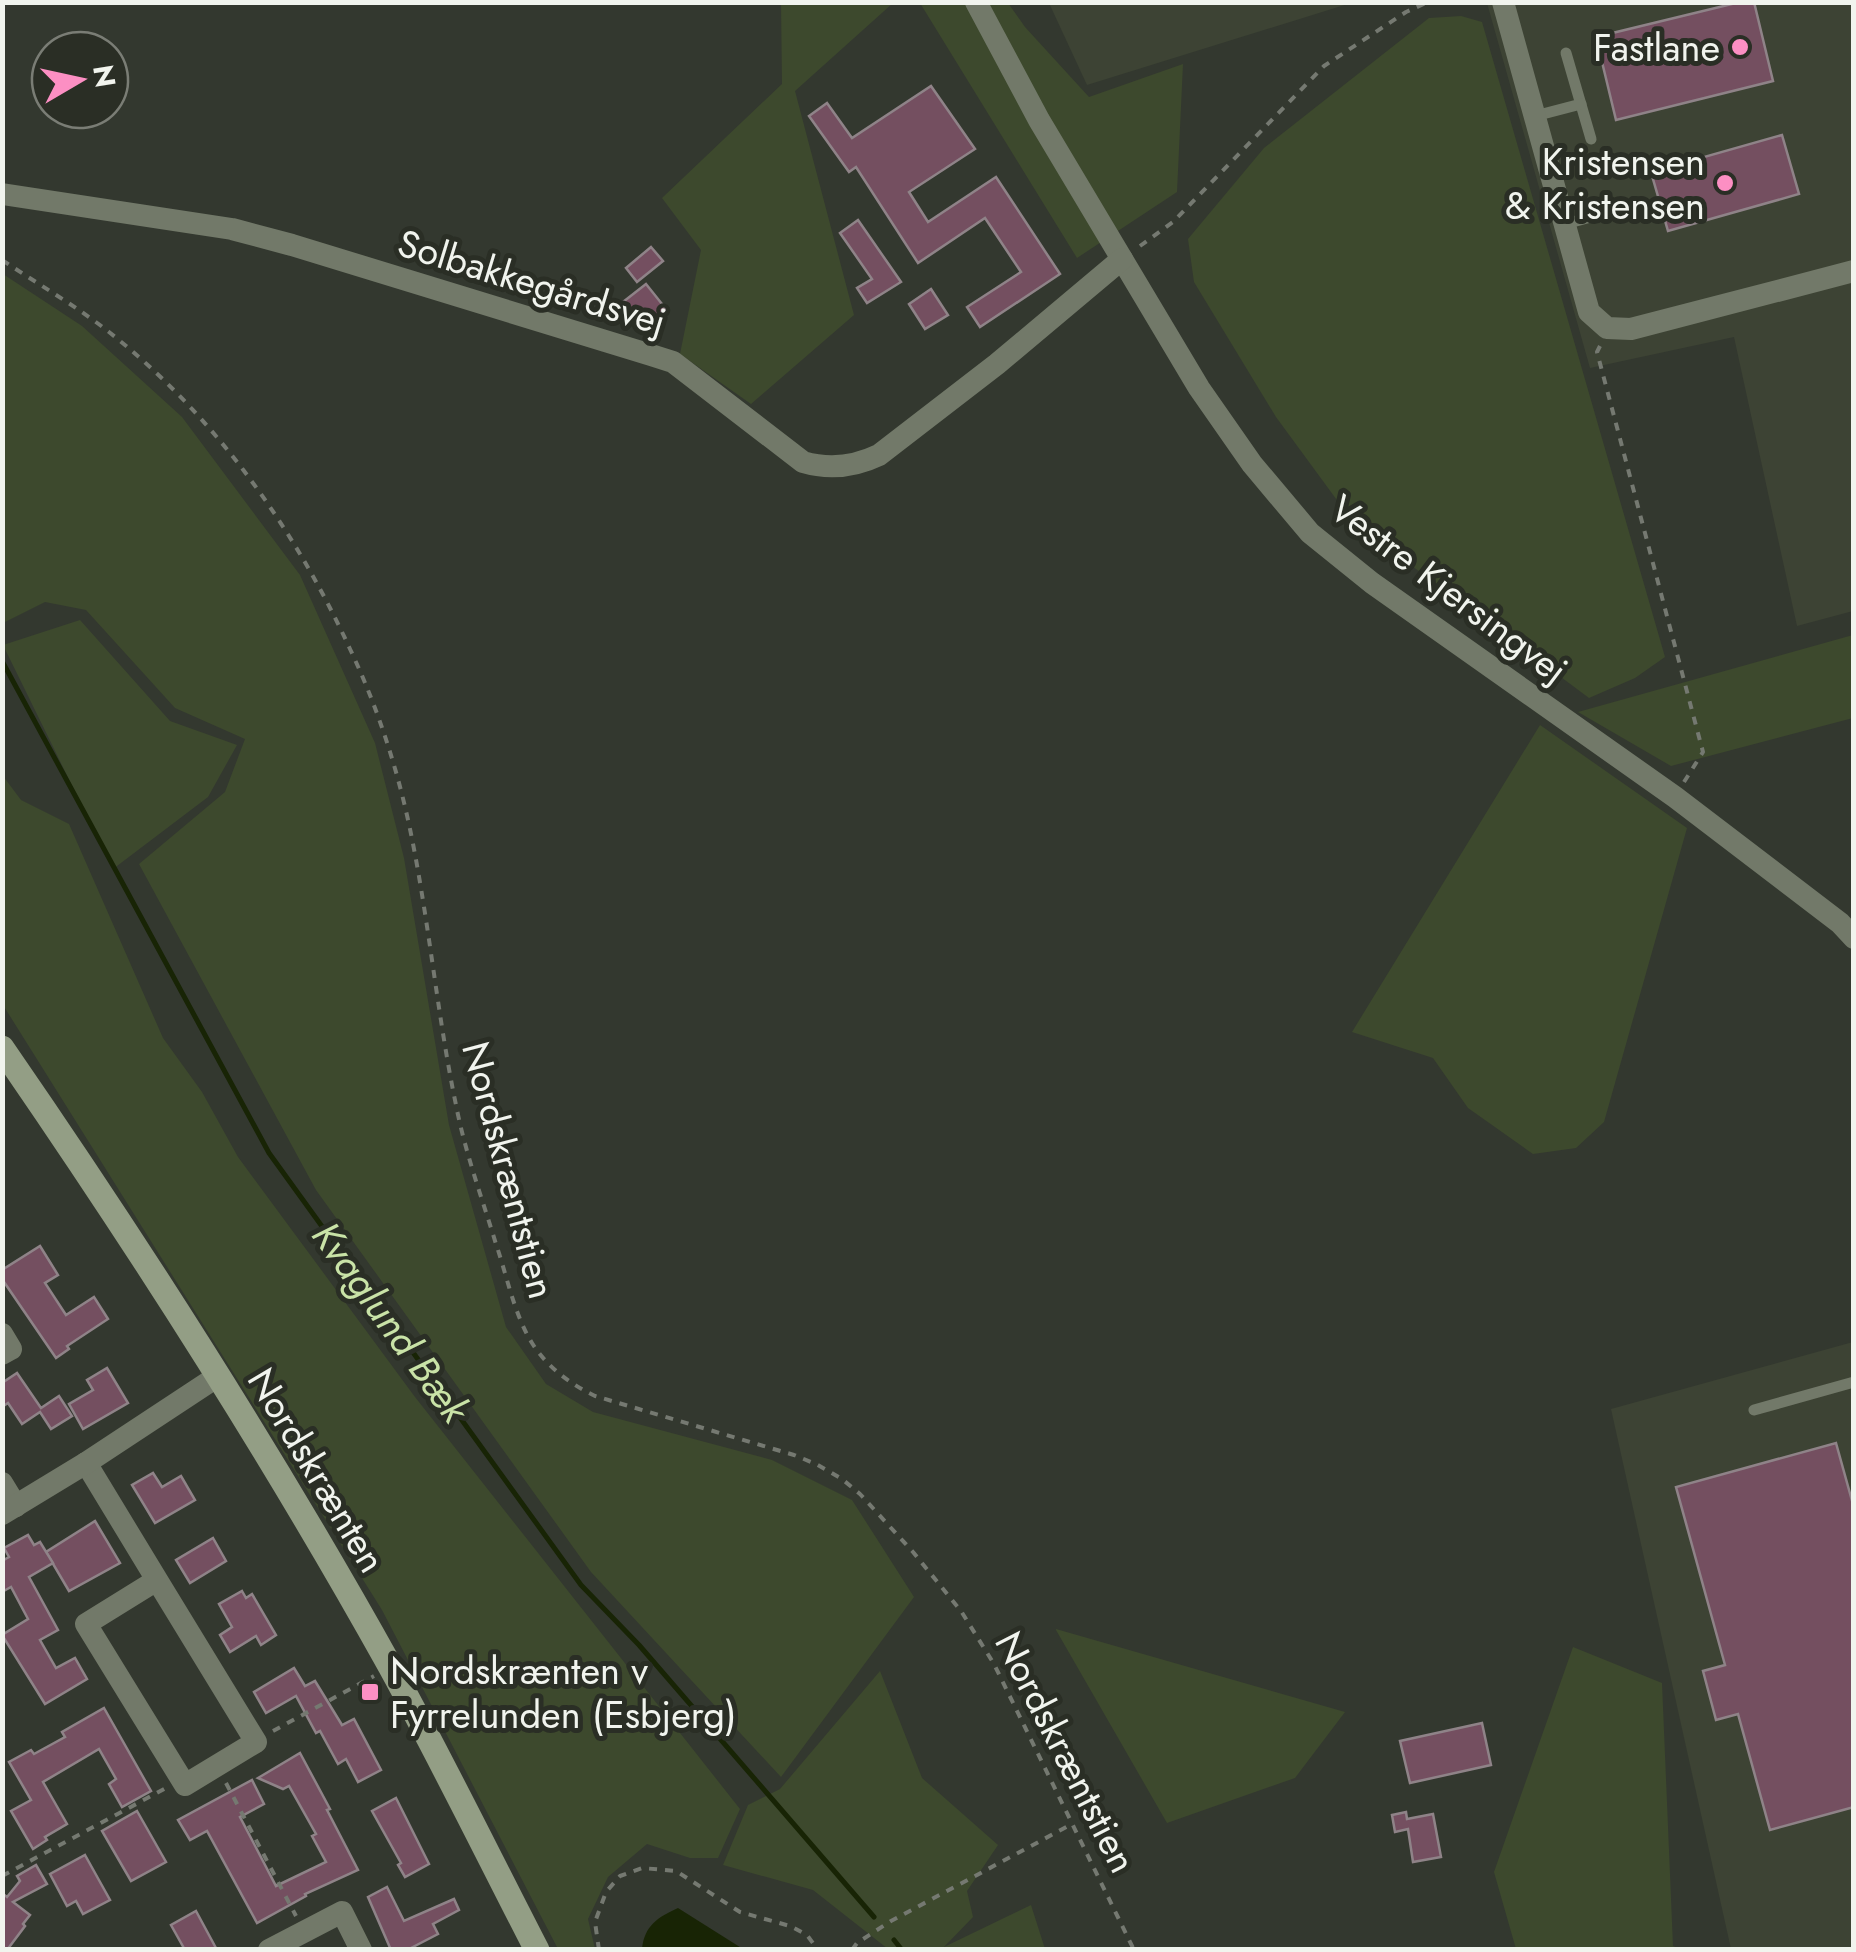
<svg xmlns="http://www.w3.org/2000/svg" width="1856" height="1952" font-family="Jost,sans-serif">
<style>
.built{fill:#3d4334}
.green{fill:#3d492d}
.water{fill:#182405}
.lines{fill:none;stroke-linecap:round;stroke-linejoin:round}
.stream{stroke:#182405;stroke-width:5}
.building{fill:#744f60;stroke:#8f8388;stroke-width:2.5}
.path{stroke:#757971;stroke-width:4;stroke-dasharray:8 8;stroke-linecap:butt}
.lane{stroke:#727969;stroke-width:11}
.street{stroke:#727969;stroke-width:22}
.secondary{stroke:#939e85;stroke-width:25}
.poi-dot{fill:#fc8fc3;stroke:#2a2e25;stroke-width:4}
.labels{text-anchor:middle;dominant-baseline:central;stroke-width:10;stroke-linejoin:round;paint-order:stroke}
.poi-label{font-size:38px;fill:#f1f4ee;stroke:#2a2e25;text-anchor:end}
.street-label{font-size:38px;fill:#f1f4ee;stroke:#2a2e25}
.water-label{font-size:40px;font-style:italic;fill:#c9e3a7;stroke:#2a2e25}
</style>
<rect width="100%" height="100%" fill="#33382f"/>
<g class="built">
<path d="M1049,3h302l-264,82z"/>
<path d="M1487,3h366v608l-56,15 -63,-289 -144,31z"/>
<path d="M1853,1342v607h-122l-120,-540z"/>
</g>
<g class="green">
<path d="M781,3h112l-98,88 59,224 -103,89 -71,-50 21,-104 -39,-52 120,-114z"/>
<path d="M920,3h88l17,24 64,70 94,-33 -6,128 -100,66z"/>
<path d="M1461,16l21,6 183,635 -30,21 -46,20 -236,-176 -77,-105 -82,-135 -6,-43 76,-91 165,-130z"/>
<path d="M3,274l79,52 100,91 118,158 75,168 29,115 45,267 57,202 40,57 47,28 179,48 80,40 62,97 -133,180 -190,-205 -275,-382 -177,-326 86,-72 20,-53 -70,-31 -89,-98 -41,-8 -42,21z"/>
<path d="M80,620l90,101 67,24 -29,52 -95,72 -110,-224z"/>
<path d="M1853,635v83l-182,48 -93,-54z"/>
<path d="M1540,725l147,103 -83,294 -28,26 -43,6 -65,-46 -35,-50 -81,-26z"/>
<path d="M3,776l18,24 48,24 94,214 39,54 36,65 177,240 325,412 -22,49h-28l-43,-14 -39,33 -20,42 7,30h-37l-176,-339 -379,-605z"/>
<path d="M1056,1630v-1l289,83 -50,66 -128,45z"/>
<path d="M1573,1647l89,36 11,263 8,3h-165l-22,-77z"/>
<path d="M880,1671l42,107 76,67 -31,46 6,26 -29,30 87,-42 14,44h-157l-75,-59 -90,-25 25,-60 32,-16z"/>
</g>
<path class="water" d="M678,1908l65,41h-101c2,-23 16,-32 36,-41z"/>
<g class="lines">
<g class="stream">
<path d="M2,661l267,492 312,432 58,60 235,272"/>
<path d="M894,1940l8,10"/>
</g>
</g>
<g class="building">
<path d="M1740,2h14l19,79 -157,39 -20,-83z"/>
<path d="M931,86l44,63 -66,43 19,30 68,-45 64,97 -80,53 -13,-20 54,-35 -36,-54 -67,45 -62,-96 -7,5 -40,-56 18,-13 25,35z"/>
<path d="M1782,135l17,59 -131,37 -17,-59z"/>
<path d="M858,220l43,62 -34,21 -10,-15 15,-9 -32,-46z"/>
<path d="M651,247l12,14 -26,21 -11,-14z"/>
<path d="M646,284l20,25 -23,18 -20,-25z"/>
<path d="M931,289l17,26 -23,14 -16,-25z"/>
<path d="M40,1246l18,29 -13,8 21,32 28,-18 14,22 -41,27 2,3 -13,9 -54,-79v-9z"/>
<path d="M107,1368l21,35 -45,26 -14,-25 24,-14 -6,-10z"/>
<path d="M17,1373l24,35 18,-12 13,20 -21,13 -11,-17 -18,12 -14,-21 -6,4v-24z"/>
<path d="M1836,1443l18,65v299l-84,23 -32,-116 -22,6 -13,-49 22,-6 -49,-178z"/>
<path d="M153,1473l9,14 19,-11 14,24 -40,23 -23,-38z"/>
<path d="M95,1521l25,42 -51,28 -23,-39z"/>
<path d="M28,1535l6,10 6,-3 13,21 -24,14 29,53 -18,10 16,28 19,-10 12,21 -42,25 -43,-69 26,-16 -17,-32 -9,5v-31l7,-4 -5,-9z"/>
<path d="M213,1538l13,23 -36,22 -14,-23z"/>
<path d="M242,1591l4,7 6,-4 24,41 -15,10 -5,-9 -26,16 -10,-17 12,-8 -13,-23z"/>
<path d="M294,1668l11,18 10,-5 27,44 12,-6 27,51 -23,12 -12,-23 -8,5 -18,-33 -4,2 -20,-37 -30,17 -12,-21z"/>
<path d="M104,1708l47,83 -29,16 -13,-23 7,-5 -17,-30 -56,33 24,42 -22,13 2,3 -14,9 -22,-38 20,-11 -22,-38 22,-12 3,4 31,-17 -3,-5z"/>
<path d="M1482,1723l9,42 -81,18 -10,-42z"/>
<path d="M300,1753l30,56 -3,1 31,60 -53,24 1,2 -49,27 -50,-92 -17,9 -12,-20 74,-40 12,24 -24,13 36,69 50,-24 -14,-26 4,-2 -27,-48 -6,3 -25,-11z"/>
<path d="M396,1798l33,66 -24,13 -7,-12 3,-2 -29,-52z"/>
<path d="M137,1811l29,51 -35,19 -29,-50z"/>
<path d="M1406,1812l1,7 26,-5 8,43 -28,5 -5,-33 -13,3 -3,-17z"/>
<path d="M85,1855l25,45 -27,14 -7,-13 -9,5 -17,-32z"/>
<path d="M36,1865l11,19 -34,18 17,13 -7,9 2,2 -18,24h-5v-57l5,4 13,-16 -3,-5z"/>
<path d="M387,1887l17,34 50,-22 5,11 -26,14 5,10 -31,16h-16l-23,-53z"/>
<path d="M196,1911l21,39h-32l-14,-25z"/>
</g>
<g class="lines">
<g class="path">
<path d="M1140,246l33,-24 151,-156 82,-54 22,-10"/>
<path d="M2,260c36,24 74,46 107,72 105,83 186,197 241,317 27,57 47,118 60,180 19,91 27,185 46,276 9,47 26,93 40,139 11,32 18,70 36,99 15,24 38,41 63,53l199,59 22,9 26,15 18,15 53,58 48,59 33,53 140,286"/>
<path d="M1600,346l-3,6 106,400 -19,30"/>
<path d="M273,1731l101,-55"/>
<path d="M226,1783l70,133"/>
<path d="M2,1876l164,-88"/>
<path d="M599,1950l-4,-28 11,-30 14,-16 22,-8 34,3 64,41 50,14 17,9 11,15"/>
<path d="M852,1950l5,-7 34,-22 181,-97"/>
</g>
<g class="lane">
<path d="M1566,53l25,86"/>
<path d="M1535,116l46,-12"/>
<path d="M1565,224l74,-20"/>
<path d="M1754,1410l100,-28"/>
</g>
<g class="street">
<path d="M976,2l63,118 160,268 53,76 58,69 62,50 303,214 165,126 14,15"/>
<path d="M1503,2l86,310 18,16 24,1 223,-58"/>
<path d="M2,194l230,35 60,16 359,110 22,7 130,100c27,8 51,5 76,-7l118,-91 125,-105"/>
<path d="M2,1334l9,15 -9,5"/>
<path d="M86,1463l71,117 -71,44 99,161 71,-43 -99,-162"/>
<path d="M2,1483l14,23"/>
<path d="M2,1514l84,-51 132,-87"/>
<path d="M269,1950l73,-38 19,38"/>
</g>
<path class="secondary" d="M2,1048c138,200 270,406 388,618 51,93 98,189 147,284"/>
</g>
<g class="poi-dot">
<circle cx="1740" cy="47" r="10"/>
<circle cx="1725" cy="183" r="10"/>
<rect x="360" y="1682" width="20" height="20" rx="5"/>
</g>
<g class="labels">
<g class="poi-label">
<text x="1720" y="47">Fastlane</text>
<text x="1705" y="161">Kristensen<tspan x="1705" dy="44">&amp; Kristensen</tspan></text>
<text x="390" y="1670" text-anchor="start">Nordskrænten v<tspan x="390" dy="44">Fyrrelunden (Esbjerg)</tspan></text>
</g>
<g class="street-label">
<text transform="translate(532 282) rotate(17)">Solbakkegårdsvej</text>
<text transform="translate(1449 589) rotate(37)">Vestre Kjersingvej</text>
<text transform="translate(509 1170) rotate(75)">Nordskræntstien</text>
<text transform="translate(317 1470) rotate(59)">Nordskrænten</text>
<text transform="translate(1066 1752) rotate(63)">Nordskræntstien</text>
</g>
<g class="water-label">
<text transform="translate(391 1322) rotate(54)">Kvaglund Bæk</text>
</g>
</g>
<rect width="1856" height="1952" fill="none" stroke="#f1f4ee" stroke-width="10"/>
<g transform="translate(80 80) rotate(81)"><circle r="48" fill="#2a2e25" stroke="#7a7d75" stroke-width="2.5"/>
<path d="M0-8L18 38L0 25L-18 38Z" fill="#fc8fc3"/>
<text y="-15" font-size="28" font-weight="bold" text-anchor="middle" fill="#f1f4ee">N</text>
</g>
</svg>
